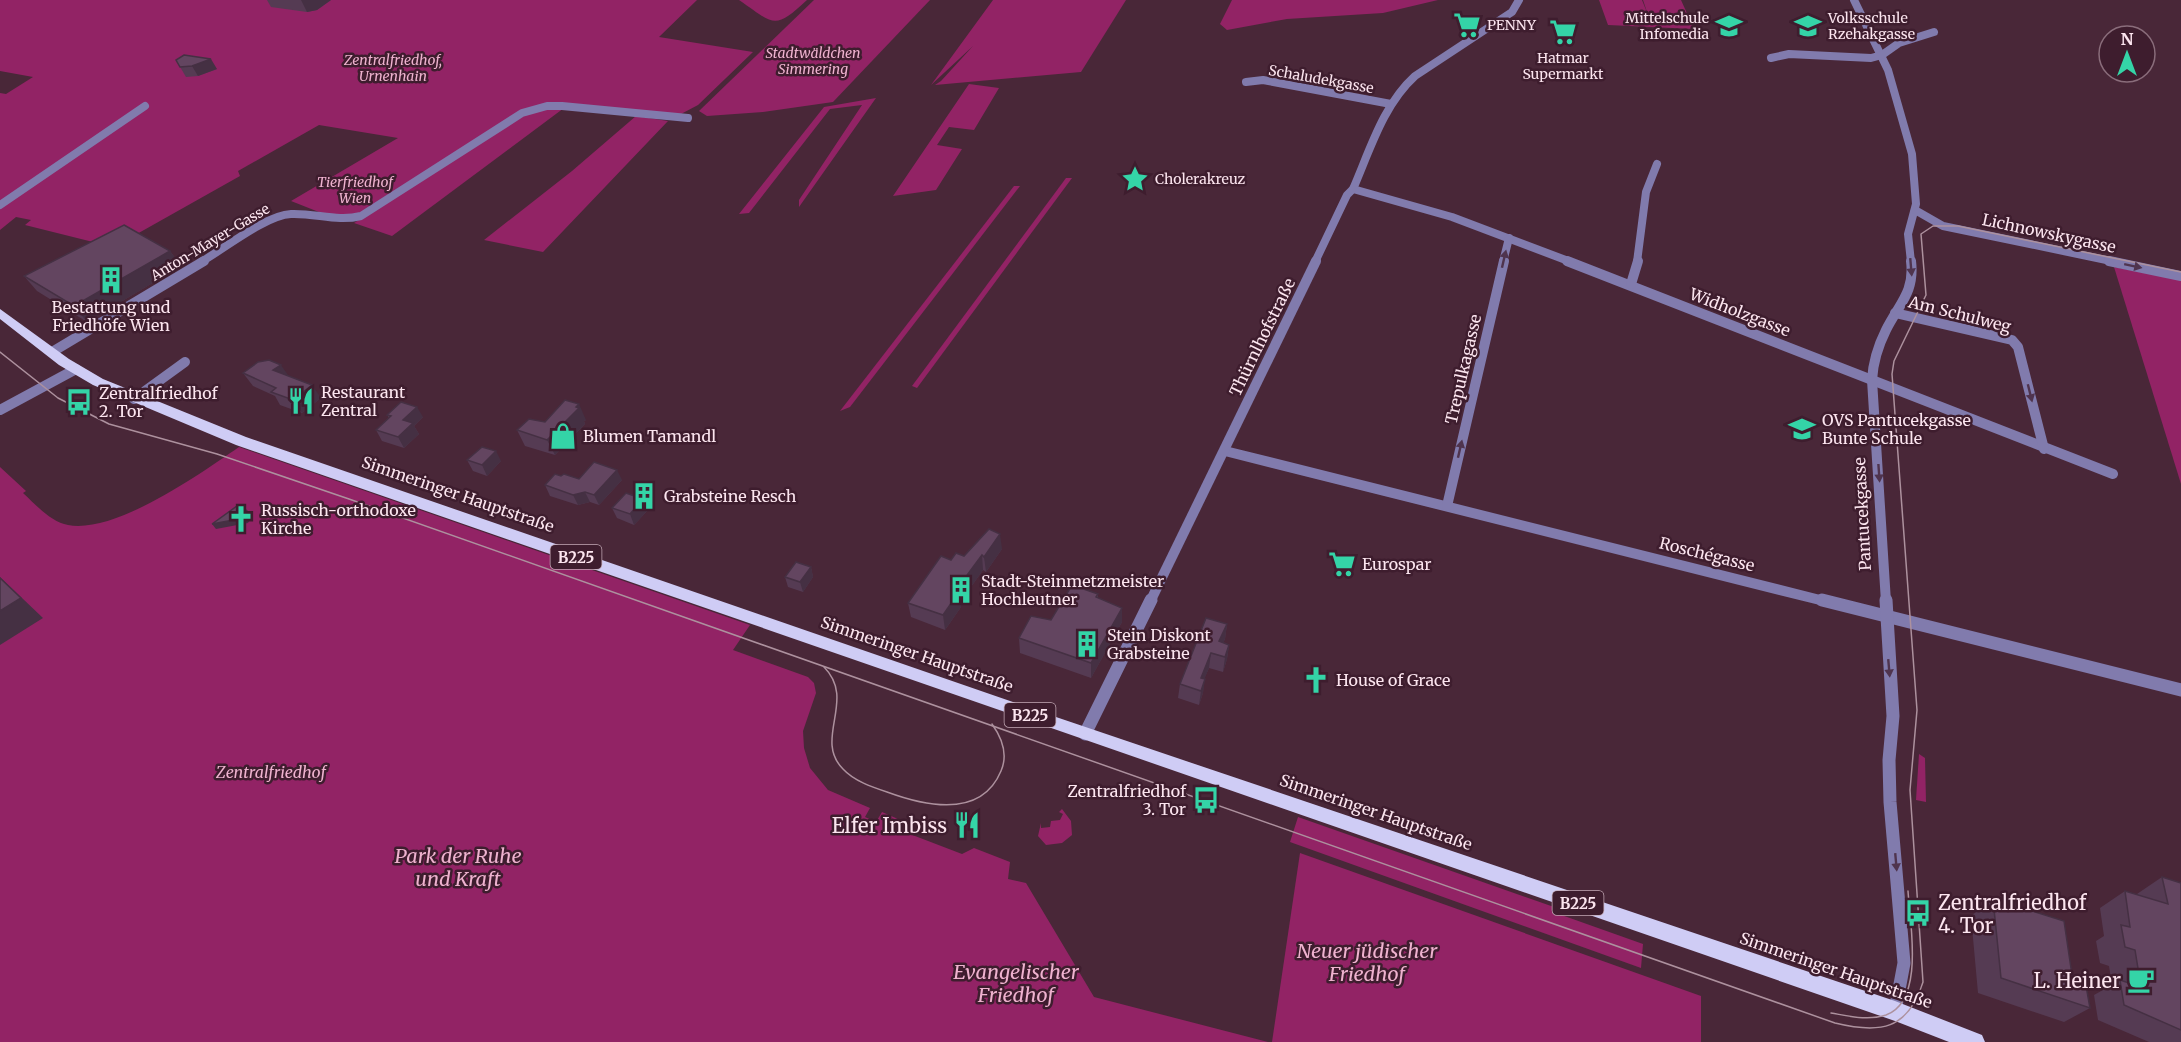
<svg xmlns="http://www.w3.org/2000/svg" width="2181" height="1042" font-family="Merriweather,serif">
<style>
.green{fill:#922365}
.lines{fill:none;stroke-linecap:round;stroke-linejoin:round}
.street-far2{stroke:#817bad;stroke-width:8}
.street-far1{stroke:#817bad;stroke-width:10}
.street{stroke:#817bad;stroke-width:13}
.primary{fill:#cfccf5;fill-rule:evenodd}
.tram{stroke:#ad919e;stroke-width:1.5}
.wall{fill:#553b53}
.shaded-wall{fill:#453043}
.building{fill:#634560;stroke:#453043;stroke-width:1.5}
.oneway{fill:#4f344e}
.labels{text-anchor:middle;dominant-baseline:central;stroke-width:5;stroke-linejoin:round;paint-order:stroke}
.far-poi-label{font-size:14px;fill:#fce5ef;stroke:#3e1d2e;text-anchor:start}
.far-park-label{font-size:14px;font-style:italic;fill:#efb2cf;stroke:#3e1d2e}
.far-street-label{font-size:14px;fill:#fce5ef;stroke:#3e1d2e}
.shield{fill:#3e1d2e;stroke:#c3a9b5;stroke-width:1.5}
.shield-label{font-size:15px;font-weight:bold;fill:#fce5ef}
.street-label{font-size:16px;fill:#fce5ef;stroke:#3e1d2e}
.poi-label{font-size:16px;fill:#fce5ef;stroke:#3e1d2e;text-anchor:start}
.park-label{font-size:16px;font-style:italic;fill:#efb2cf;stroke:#3e1d2e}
.near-poi-label{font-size:20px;fill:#fce5ef;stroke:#3e1d2e;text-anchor:end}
.near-park-label{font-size:20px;font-style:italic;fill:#efb2cf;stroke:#3e1d2e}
</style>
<rect width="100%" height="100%" fill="#492738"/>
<g class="green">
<path d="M0,0h697l-38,37 94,15 -55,53 -17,9 -139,-9 -181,109 -27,4 -43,-17 107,-63 -79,-13 -81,46 2,5 -176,99 29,-33 -68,-17 6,-5 -15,-3 -16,13v-137l6,1 27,-17 -33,-6z"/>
<path d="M739,0h68c-33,31 -33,24 -68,0z"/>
<path d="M814,0h116l-97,102 -70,10 -56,4 -8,-5z"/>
<path d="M993,0h133l-45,72 -146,13 6,-4 32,-35 -42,39z"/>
<path d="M1232,0h206l-55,13 -96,6 -60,11 -7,-6z"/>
<path d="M1599,0h43l6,15 -5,-15h38l13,29 -86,-4z"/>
<path d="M969,84l30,4 -25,42 -25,-3 -12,18 25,4 -26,41 -43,6z"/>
<path d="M876,98l-77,109v-7l63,-95 -32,4 -81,104 -10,1 85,-107z"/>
<path d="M564,108l-172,128 -38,-13 174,-111z"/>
<path d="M636,116l32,5 -125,131 -59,-12 88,-69z"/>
<path d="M1066,178h6l-155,210 -5,-2z"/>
<path d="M1014,186h6l-170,221 -10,4z"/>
<path d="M2114,267l67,13v204z"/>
<path d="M239,447l511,178 -17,25 75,27 6,6 2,10 -13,38 1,17 6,20 18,22 42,18 -5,9 11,5 6,-10 16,7 4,12 60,23 12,-6 36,14 -2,17 18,4 68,114 174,45h-1268v-575l26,24 -3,2c13,12 28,29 45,32 48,9 133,-52 171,-78z"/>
<path d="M1919,754l6,4 1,44 -10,-2z"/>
<path d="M1062,809l9,12 1,14 -10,8 -16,2 -8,-9 3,-13v5l9,-1 1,-6 9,-1 3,-6 -4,-2z"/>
<path d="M1298,817l256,90 -1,5 90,32 -2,24 -351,-126z"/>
<path d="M1300,853l401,143v46h-429z"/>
</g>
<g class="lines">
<g class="street-far2">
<path d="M1854,0l34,70 24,84 4,50 -8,30 3,28"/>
<path d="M1771,58l18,-4 82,4 11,-3 17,-12 35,-11"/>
<path d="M1246,82l17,-2 128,24"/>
<path d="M1353,189l99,28 119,45"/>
<path d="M0,205l145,-99"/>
<path d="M1915,210l28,16 173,36"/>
<path d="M201,262c23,-13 65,-47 90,-48 25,-1 46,8 70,2l161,-103 25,-7h15l126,12"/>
<path d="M1315,262l32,-67 6,-6c17,-39 30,-84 62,-113l97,-64 7,-12"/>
<path d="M1503,262l6,-24"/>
<path d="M1637,262l9,-70 11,-28"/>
</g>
<g class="street-far1">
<path d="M1567,261l546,213"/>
<path d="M2109,261l72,15"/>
<path d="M1631,284l7,-23"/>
<path d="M1895,313l117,27 6,7 26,102"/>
<path d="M52,352l152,-91"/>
<path d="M134,399l51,-37"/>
<path d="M0,410l76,-41"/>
<path d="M1225,451l603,151"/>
<path d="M1447,506l57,-245"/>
<path d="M1150,602l166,-341"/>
<path d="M1886,602l-14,-222c1,-18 6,-34 14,-50 13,-26 29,-38 25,-69"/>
</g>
<g class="street">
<path d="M1822,600l359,90"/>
<path d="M1886,600l7,116 -4,44 1,42 14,161 -9,48"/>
<path d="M1085,734l66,-134"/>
</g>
<path class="primary" d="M0,309l69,50 34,20 143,58 810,280 839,284 87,34 3,7h-36l-54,-21 -1659,-576 -143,-60 -34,-20 -59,-46z"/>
<g class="tram">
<path d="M0,352l58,46 51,26 108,30 132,45 1486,524c45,11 73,7 88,-41l-13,-192 7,-80 -25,-336 2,-13 32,-66 -5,-61 12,-8h25l223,46"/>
<path d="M824,667c33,33 -11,72 19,102 11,12 29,18 44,23 38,14 94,27 114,-21 7,-16 1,-33 -9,-47"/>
<path d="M1831,1013c18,3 37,8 55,2 39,-14 24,-92 22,-124"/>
</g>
</g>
<g class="wall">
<path d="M267,0h64l-14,10 -10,2 -36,-5z"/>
<path d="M176,60l41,9 -19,7 -12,1z"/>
<path d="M170,251l11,15 -94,56 -50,-31 -13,-15z"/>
<path d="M243,373l45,3 33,22 -19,15 -22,-8 -5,-9 -22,-10z"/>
<path d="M387,415l36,2 -9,9 5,8 -15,14 -22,-7 -6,-11 13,-12z"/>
<path d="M586,420l-2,1 1,3 -30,31 -30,-9 -8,-16 28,-8z"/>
<path d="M467,460l34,1 -14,15 -14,-5z"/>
<path d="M561,476l18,3 43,1 -23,25 -9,-3 -12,3 -28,-9 -5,-11z"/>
<path d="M612,508l36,2 -14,15 -17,-7z"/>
<path d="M1002,549l-16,23 -3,-2 -22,31v6l-16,23 -34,-13 -3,-14 43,-43z"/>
<path d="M811,567l2,10 -10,15 -15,-5 -3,-10z"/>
<path d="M1098,594v4l24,10v14l-31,56 -71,-25 -1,-15z"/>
<path d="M1227,624l-2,15 -2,4 6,2 -2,14 -4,13 -14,-4 -5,11 -1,14 -4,12 -21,-7 2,-14z"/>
<path d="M2162,877l19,6v159h-32l-51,-22 -4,-25 18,-10 -3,-19 -9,-3 -4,-22 8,-5 -4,-28 25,-17 12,4v-1z"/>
<path d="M1993,899l79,76 18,33 -26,14 -86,-29 -7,-77z"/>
</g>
<g class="shaded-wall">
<path d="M301,0h30l-14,10 -10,2z"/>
<path d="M211,59l6,10 -19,7 -6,-10z"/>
<path d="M170,251l11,15 -94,56 -13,-16z"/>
<path d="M281,365l9,13 -17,-8z"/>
<path d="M312,385l9,13 -19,15 -9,-13z"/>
<path d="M579,404l7,16 -2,1 1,3 -30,31 -8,-15z"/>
<path d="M417,407l6,10 -9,9 5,8 -15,14 -6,-11 5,-17z"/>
<path d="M496,451l5,10 -14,15 -5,-11z"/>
<path d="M617,470l5,10 -23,25 -5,-10z"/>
<path d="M585,492l5,10 -12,3 -5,-10z"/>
<path d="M643,499l5,11 -14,15 -4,-11z"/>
<path d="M247,511l5,5 -4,7 -32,6 -4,-5z"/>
<path d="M1000,534l2,15 -16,23 -2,-15z"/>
<path d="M982,555l1,15 -22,31v6l-16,23 -2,-15 13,-25z"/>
<path d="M811,567l2,10 -10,15 -3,-10z"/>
<path d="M0,577l43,41 -43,27z"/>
<path d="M1122,608v14l-31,56v-15z"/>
<path d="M1227,624l-2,15 -8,17 2,-15z"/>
<path d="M1229,645l-2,14 -4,13 2,-15z"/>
<path d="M1211,653l-2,15 -10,24 2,-14z"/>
<path d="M1205,679l-2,14 -4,12 2,-14z"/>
</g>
<g class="building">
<path d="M184,55l27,4 -19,7 -12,1 -4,-7z"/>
<path d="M124,225l46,26 -96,55 -50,-30z"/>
<path d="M269,360l12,5 -8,5 39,15 -19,15 -22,-8 5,-4 -33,-15 15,-11z"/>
<path d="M565,400l14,4 -3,3 3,1 -32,32 -30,-10 12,-11 16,3z"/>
<path d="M401,402l16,5 -14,13 10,3 -15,14 -22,-7 15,-14 -4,-1z"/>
<path d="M482,447l14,4 -14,14 -15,-5z"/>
<path d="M594,462l23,8 -23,25 -9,-3 -12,3 -28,-10 10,-11 6,2 3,-2 15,5z"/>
<path d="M626,493l17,6 -13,15 -18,-6z"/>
<path d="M237,506h4l6,5 -3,7 -32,6z"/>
<path d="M989,529l11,5 -16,23 -2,-2 -26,35 3,2 -16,23 -35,-12 33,-47 10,4 5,-7 8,3z"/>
<path d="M796,562l15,5 -11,15 -15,-5z"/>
<path d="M0,578l21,20 -21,13z"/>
<path d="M1072,585l26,9 -2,3 26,11 -31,55 -72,-25 12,-22 20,4z"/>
<path d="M1206,618l21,6 -8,17 10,4 -4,12 -14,-4 -10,25 4,1 -4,12 -21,-7z"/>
<path d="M2162,877l19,6v147l-57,-25 -4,-25 21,7 -6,-37 -10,-3 -4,-22 9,2 -5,-36 43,13z"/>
<path d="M1993,899l71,22 8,54 13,5 5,28 -89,-30z"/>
</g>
<defs><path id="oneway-solid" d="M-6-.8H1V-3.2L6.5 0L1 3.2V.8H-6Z" transform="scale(1.5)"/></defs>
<g class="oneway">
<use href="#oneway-solid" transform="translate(1504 259) rotate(-77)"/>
<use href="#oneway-solid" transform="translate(2133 266) rotate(12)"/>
<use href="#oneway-solid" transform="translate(1911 267) rotate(85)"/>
<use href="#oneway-solid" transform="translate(2030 393) rotate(76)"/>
<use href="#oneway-solid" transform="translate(1460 449) rotate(-77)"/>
<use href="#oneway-solid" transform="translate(1879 473) rotate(86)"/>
<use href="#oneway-solid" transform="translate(1889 668) rotate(85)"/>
<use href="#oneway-solid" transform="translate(1896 862) rotate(85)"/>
</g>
<defs>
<symbol id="supermarket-bare" viewBox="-9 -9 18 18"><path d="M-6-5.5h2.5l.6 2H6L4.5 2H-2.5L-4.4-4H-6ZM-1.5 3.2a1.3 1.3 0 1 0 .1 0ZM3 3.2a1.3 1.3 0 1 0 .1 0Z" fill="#34d4a7" stroke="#3e1d2e" stroke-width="2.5" paint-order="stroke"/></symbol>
<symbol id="school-bare" viewBox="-9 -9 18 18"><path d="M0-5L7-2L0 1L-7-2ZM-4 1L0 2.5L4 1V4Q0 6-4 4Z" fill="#34d4a7" stroke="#3e1d2e" stroke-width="2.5" paint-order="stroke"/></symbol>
<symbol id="sight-bare" viewBox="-9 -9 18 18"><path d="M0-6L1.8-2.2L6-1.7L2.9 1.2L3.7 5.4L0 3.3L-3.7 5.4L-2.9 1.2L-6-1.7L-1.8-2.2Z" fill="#34d4a7" stroke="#3e1d2e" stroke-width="2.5" paint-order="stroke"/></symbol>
<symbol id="building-bare" viewBox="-9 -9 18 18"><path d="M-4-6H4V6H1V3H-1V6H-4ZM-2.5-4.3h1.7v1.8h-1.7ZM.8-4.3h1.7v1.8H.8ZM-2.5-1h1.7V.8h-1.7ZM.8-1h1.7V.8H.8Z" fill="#34d4a7" stroke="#3e1d2e" stroke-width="2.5" paint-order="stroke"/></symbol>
<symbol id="restaurant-bare" viewBox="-9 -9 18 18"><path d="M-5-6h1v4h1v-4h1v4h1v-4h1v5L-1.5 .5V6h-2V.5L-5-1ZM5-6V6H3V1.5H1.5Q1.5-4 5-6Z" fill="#34d4a7" stroke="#3e1d2e" stroke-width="2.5" paint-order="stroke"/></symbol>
<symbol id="bus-bare" viewBox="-9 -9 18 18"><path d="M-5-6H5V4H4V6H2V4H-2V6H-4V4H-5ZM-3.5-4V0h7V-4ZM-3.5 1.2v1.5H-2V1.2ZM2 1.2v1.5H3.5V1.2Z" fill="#34d4a7" stroke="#3e1d2e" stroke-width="2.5" paint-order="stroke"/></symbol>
<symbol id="shop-bare" viewBox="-9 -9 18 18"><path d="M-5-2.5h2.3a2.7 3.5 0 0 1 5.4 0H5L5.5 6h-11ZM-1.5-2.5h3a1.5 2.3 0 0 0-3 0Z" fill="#34d4a7" stroke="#3e1d2e" stroke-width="2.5" paint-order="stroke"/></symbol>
<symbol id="church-bare" viewBox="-9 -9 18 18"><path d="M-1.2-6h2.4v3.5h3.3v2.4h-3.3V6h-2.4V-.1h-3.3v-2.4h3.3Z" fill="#34d4a7" stroke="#3e1d2e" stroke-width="2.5" paint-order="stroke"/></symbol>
<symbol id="cafe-bare" viewBox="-9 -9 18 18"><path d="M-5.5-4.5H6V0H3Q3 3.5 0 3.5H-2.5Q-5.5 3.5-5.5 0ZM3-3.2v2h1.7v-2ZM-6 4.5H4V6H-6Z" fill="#34d4a7" stroke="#3e1d2e" stroke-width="2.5" paint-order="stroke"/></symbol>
</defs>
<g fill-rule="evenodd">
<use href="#supermarket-bare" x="1448" y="6" width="38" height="38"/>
<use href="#school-bare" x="1710" y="7" width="38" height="38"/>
<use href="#school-bare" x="1789" y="7" width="38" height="38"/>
<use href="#supermarket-bare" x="1544" y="13" width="38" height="38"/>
<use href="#sight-bare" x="1116" y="160" width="38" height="38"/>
<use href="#building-bare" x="92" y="261" width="38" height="38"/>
<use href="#restaurant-bare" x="282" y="382" width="38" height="38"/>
<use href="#bus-bare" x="60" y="383" width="38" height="38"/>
<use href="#school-bare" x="1783" y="410" width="38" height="38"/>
<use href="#shop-bare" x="544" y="417" width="38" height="38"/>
<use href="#building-bare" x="625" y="477" width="38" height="38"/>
<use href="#church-bare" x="222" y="500" width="38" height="38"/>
<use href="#supermarket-bare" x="1323" y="545" width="38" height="38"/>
<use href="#building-bare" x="942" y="571" width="38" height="38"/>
<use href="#building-bare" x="1068" y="625" width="38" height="38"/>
<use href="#church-bare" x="1297" y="661" width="38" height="38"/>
<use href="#bus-bare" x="1187" y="781" width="38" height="38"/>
<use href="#restaurant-bare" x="948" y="806" width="38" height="38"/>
<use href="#bus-bare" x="1899" y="894" width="38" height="38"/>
<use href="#cafe-bare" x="2122" y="961" width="38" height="38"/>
</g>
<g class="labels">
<g class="far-poi-label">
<text x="1709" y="18" text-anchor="end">Mittelschule<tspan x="1709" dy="16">Infomedia</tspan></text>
<text x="1828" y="18">Volksschule<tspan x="1828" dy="16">Rzehakgasse</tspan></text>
<text x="1487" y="25">PENNY</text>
<text x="1563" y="58" text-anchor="middle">Hatmar<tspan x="1563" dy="16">Supermarkt</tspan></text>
<text x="1155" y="179">Cholerakreuz</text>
</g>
<g class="far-park-label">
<text x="813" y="53">Stadtwäldchen<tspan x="813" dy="16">Simmering</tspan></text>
<text x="393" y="60">Zentralfriedhof,<tspan x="393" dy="16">Urnenhain</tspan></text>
<text x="355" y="182">Tierfriedhof<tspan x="355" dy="16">Wien</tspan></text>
</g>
<g class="far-street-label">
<text transform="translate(1321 79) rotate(10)">Schaludekgasse</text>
<text transform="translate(210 242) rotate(-31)">Anton-Mayer-Gasse</text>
</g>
<g class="shield">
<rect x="550.5" y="545" width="51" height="24" rx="4.5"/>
<rect x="1004.5" y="703" width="51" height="24" rx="4.5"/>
<rect x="1552.5" y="891" width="51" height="24" rx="4.5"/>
</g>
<g class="shield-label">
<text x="576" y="557">B225</text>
<text x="1030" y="715">B225</text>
<text x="1578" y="903">B225</text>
</g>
<g class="street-label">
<text transform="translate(2049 233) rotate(12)">Lichnowskygasse</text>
<text transform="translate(1740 312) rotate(21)">Widholzgasse</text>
<text transform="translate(1960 314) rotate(14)">Am Schulweg</text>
<text transform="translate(1262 337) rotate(-64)">Thürnlhofstraße</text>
<text transform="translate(1463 369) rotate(-77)">Trepulkagasse</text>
<text transform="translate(458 494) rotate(19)">Simmeringer Hauptstraße</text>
<text transform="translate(1862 514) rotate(-93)">Pantucekgasse</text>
<text transform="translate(1707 554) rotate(14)">Roschégasse</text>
<text transform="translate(917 654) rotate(19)">Simmeringer Hauptstraße</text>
<text transform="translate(1376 812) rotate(19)">Simmeringer Hauptstraße</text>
<text transform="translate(1836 970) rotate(19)">Simmeringer Hauptstraße</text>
</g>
<g class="poi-label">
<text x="111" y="307" text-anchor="middle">Bestattung und<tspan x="111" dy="18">Friedhöfe Wien</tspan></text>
<text x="321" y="392">Restaurant<tspan x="321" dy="18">Zentral</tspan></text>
<text x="99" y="393">Zentralfriedhof<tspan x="99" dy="18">2. Tor</tspan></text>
<text x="1822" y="420">OVS Pantucekgasse<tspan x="1822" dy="18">Bunte Schule</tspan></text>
<text x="583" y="436">Blumen Tamandl</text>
<text x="664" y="496">Grabsteine Resch</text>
<text x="261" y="510">Russisch-orthodoxe<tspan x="261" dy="18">Kirche</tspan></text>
<text x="1362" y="564">Eurospar</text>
<text x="981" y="581">Stadt-Steinmetzmeister<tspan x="981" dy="18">Hochleutner</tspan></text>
<text x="1107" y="635">Stein Diskont<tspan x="1107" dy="18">Grabsteine</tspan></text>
<text x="1336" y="680">House of Grace</text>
<text x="1186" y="791" text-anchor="end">Zentralfriedhof<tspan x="1186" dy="18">3. Tor</tspan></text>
</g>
<g class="park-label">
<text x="271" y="772">Zentralfriedhof</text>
</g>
<g class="near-poi-label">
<text x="947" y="825">Elfer Imbiss</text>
<text x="1938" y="902" text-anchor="start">Zentralfriedhof<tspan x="1938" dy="23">4. Tor</tspan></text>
<text x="2121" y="980">L. Heiner</text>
</g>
<g class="near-park-label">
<text x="458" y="855">Park der Ruhe<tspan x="458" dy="23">und Kraft</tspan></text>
<text x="1367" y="950">Neuer jüdischer<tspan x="1367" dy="23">Friedhof</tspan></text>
<text x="1016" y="971">Evangelischer<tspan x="1016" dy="23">Friedhof</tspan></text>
</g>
</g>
<g transform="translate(2127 54)"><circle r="28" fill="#3e1d2e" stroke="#8a6d7b" stroke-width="1.5"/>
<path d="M0-4.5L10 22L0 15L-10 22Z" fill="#34d4a7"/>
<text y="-9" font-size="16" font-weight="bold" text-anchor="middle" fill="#fce5ef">N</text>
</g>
</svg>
